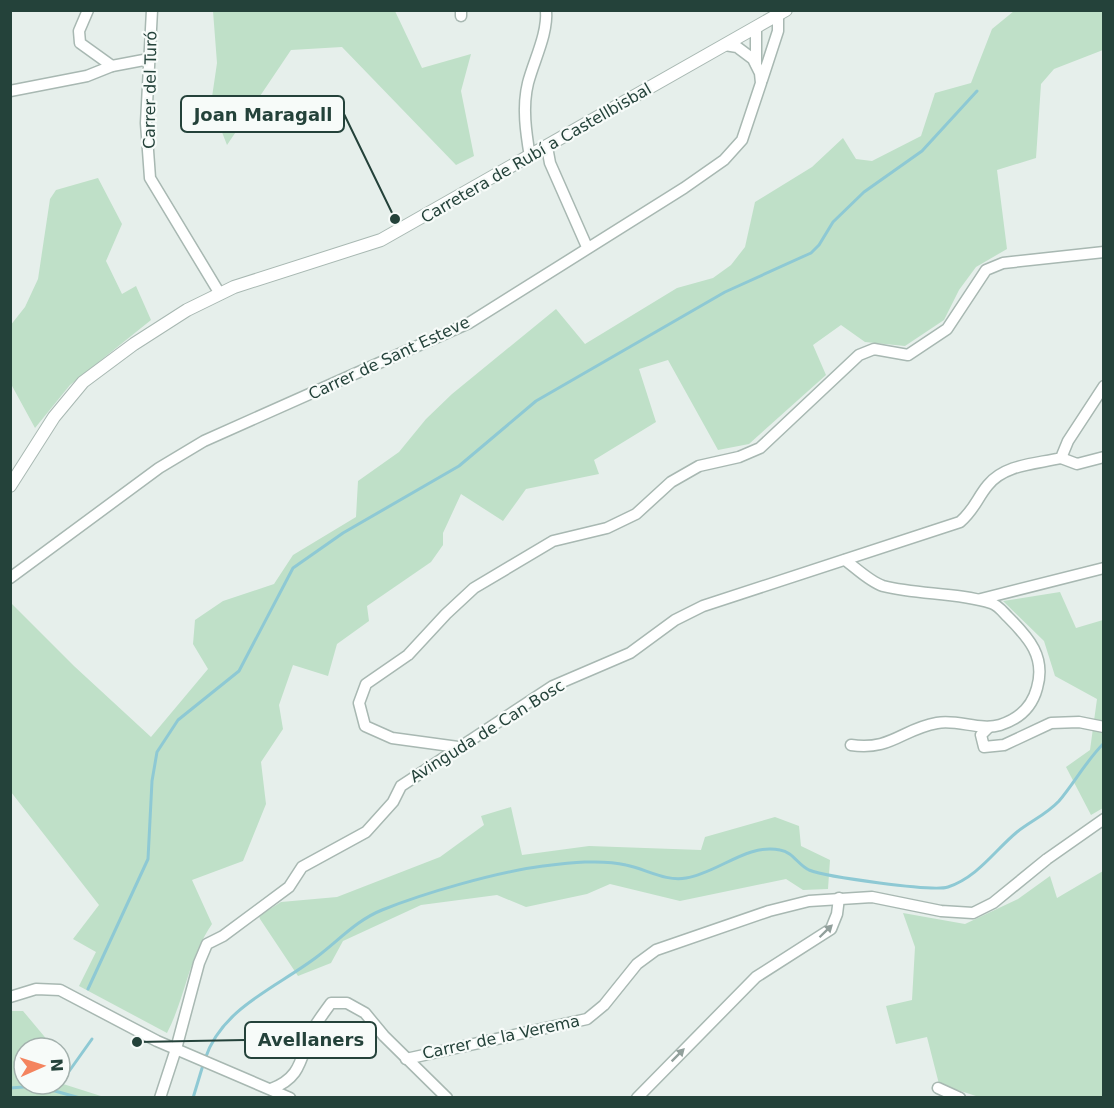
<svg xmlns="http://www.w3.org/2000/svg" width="1114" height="1108" font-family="'DejaVu Sans',sans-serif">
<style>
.green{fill:#bfe0c8}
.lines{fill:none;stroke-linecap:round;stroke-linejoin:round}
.stream{stroke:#8ec9d4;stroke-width:3}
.minor-casing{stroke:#a8b8b2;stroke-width:13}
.tertiary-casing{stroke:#a8b8b2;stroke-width:14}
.minor{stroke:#fff;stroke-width:10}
.tertiary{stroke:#fff;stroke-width:12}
.oneway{fill:#92a09c}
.labels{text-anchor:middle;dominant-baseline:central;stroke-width:4.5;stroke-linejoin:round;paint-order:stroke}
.street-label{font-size:16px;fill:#24423a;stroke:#f7fbf9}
.leader{fill:none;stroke:#24423a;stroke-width:2}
.callout-dot{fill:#24423a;stroke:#f7fbf9;stroke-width:2}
.callout{fill:#f7fbf9;stroke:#24423a;stroke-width:2}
.callout-label{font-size:18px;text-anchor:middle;font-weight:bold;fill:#24423a}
</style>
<rect width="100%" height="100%" fill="#e6efeb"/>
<g class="green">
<path d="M213,11h182l27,57 49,-14 -10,37 13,65 -18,9 -114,-118 -51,3 -64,95 -16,-41 6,-41z"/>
<path d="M1014,11h89v39l-49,19 -13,15 -5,74 -39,12 10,79 -31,18 -17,23 -15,30 -39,26 -40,-4 -24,-17 -28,20 13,30 -77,69 -31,6 -50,-90 -29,9 17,53 -62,38 5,14 -73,15 -23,32 -42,-27 -18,39v12l-12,17 -64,44 2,15 -32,23 -9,32 -35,-11 -14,40 4,24 -22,33 5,42 -23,57 -51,19 20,44c-24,35 -26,72 -45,109l-88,-47 17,-34 -23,-13 26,-34 -88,-113v-189l63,63 77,71 57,-68 -15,-25 2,-24 28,-19 51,-17 19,-29 63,-38 2,-36 41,-29 27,-33 26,-25 104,-85 29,35 92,-56 36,-10 18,-13 14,-18 10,-45 57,-35 31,-29 13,21 16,2 49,-25 14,-43 36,-10 21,-54z"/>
<path d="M98,178l24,46 -16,37 16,33 14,-8 15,34 -81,65 -35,43 -24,-44 -1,-58 15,-19 13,-28 12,-80 6,-9z"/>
<path d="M1060,592l16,36 27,-8v188l-12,7 -25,-48 24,-17 7,-51 -42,-23 -11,-35 -41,-40z"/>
<path d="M511,807l11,48 67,-9 112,4 4,-13 70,-20 24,9 2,20 29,14 -2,29 -25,1 -17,-11 -106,22 -70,-17 -23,10 -61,13 -29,-12 -76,10 -78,36 -12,22 -33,13 -38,-57 -1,-3 22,-14 56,-5 103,-40 44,-32 -3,-9z"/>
<path d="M1103,871v226h-124l-40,-13 -12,-47 -31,7 -10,-38 26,-6 3,-53 -12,-34 62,11 53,-25 32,-23 7,22z"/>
<path d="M10,1011h13l31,37h-30v36l36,-1 44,14h-93z"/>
</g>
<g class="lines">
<g class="stream">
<path d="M88,989l60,-130 4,-78 5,-29 21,-32 61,-49 54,-103 50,-35 116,-67 77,-65 189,-109 86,-39 8,-8 14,-23 31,-30 58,-41 55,-60"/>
<path d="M205,1059c17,-52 73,-72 113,-103 21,-16 39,-36 64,-46 42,-17 115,-38 161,-44 25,-3 58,-7 83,-1 20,4 40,17 60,13 32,-5 61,-35 94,-28 13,2 18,15 29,20 18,7 124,22 139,17 30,-10 47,-37 69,-55 14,-11 30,-18 42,-31 16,-19 27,-40 45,-58"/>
<path d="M60,1084l32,-45"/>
<path d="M10,1088l27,-2 43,12"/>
<path d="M193,1098l10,-33"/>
</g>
<defs>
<g id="minor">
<path d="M88,10l-9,21 1,12 32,23"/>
<path d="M152,10l-6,113 4,55 70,116"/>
<path d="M461,16v-6"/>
<path d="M756,28v36"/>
<path d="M762,80l16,-49v-16"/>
<path d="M10,91l77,-15 25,-10 37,-7"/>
<path d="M547,147l3,16 37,84"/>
<path d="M530,157c-4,-24 -8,-50 -2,-74 6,-23 20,-49 18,-73"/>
<path d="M1061,458l16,6 27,-7"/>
<path d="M845,560c11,8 25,22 38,26 35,9 73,6 108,17 7,2 12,9 17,14 21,21 38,40 29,71 -5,19 -18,31 -37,37 -20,6 -42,-6 -63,-2 -35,6 -46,28 -86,22"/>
<path d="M10,578l149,-110 45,-27 265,-118 215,-135 40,-28 18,-20 19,-57 -1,-10 -7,-14 -16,-12 -12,-2"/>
<path d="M981,599l123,-31"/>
<path d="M989,727l-8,8 3,12 20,-2 47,-22 28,-1 25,5"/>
<path d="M458,747l-66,-9 -27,-12 -6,-23 7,-19 42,-29 38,-41 28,-26 79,-47 54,-13 29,-14 35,-32 28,-16 40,-9 21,-9 99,-93 15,-6 34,6 39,-26 39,-59 17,-7 101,-11"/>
<path d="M10,997l26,-8 24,1 97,51 133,57"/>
<path d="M406,1059l181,-40 17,-14 33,-41 19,-14 113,-39 40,-10 63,-4 69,14 32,2 20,-10 54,-44 57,-40"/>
<path d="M938,1088l22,10"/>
<path d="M271,1089c29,-11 29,-28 39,-54 5,-11 14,-22 21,-32h16l18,10 19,23 63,62"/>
<path d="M160,1098l16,-49 23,-86 8,-19 16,-8 66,-49 13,-20 64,-35 27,-30 8,-16 152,-100 77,-33 45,-33 28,-14 257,-84c15,-13 17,-24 28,-37 17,-21 48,-21 73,-27l7,-17 36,-55"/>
<path d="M637,1098l119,-121 75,-48 6,-15 2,-16"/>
</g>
<path id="tertiary" d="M10,486l44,-69 29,-35 51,-38 53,-34 47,-23 147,-47 405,-230"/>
</defs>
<use href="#minor" class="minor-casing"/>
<use href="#tertiary" class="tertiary-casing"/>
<use href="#minor" class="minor"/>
<use href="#tertiary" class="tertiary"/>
</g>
<defs><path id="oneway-solid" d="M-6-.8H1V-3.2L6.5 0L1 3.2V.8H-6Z" transform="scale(1.5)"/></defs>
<g class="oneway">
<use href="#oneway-solid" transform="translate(826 931) rotate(-44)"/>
<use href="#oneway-solid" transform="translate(678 1055) rotate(-45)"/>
</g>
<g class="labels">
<g class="street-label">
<text transform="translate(150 90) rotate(-89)">Carrer del Turó</text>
<text transform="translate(536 153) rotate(-30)">Carretera de Rubí a Castellbisbal</text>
<text transform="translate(389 358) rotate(-25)">Carrer de Sant Esteve</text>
<text transform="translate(487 731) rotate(-32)">Avinguda de Can Bosc</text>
<text transform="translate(501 1037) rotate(-12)">Carrer de la Verema</text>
</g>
</g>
<path class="leader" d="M395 219L344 114M137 1042L245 1040"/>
<g class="callout-dot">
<circle cx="395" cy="219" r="6"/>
<circle cx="137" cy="1042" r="6"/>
</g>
<g class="callout">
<rect x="181" y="96" width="163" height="36" rx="6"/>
<rect x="245" y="1022" width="131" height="36" rx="6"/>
</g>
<g class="callout-label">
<text x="263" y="121">Joan Maragall</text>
<text x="311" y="1046">Avellaners</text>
</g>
<rect width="1114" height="1108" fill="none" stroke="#24423a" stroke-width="24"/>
<g transform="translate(42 1066) rotate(87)"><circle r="28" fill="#f7fbf9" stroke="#a3b1ad" stroke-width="1.5"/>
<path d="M0-4.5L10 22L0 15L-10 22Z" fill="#f4845f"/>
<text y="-9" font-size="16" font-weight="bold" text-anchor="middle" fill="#24423a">N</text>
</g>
</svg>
